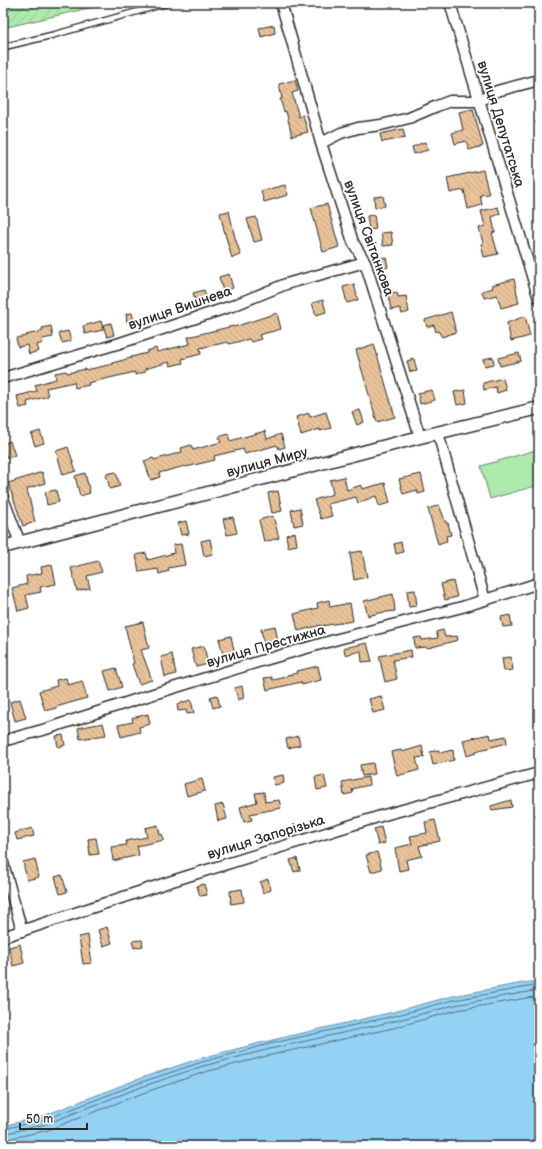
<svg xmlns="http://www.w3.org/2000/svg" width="542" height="1149" font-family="'Balsamiq Sans',sans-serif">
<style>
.garden{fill:url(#garden-furrows);stroke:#6c8a6c}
.pitch{fill:#aee9ae;stroke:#6c8a6c}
.water{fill:#93d2f5;stroke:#698fa4}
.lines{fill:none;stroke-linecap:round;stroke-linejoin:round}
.shore{stroke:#556e7c;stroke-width:1}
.building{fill:url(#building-back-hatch);stroke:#2b2b2b}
.service-casing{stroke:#2b2b2b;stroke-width:8}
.minor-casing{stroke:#2b2b2b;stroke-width:13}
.tertiary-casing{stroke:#2b2b2b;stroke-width:15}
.service{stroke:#fff;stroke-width:5}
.minor{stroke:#fff;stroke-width:10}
.tertiary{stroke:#fff;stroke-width:12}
.labels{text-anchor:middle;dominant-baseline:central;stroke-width:3.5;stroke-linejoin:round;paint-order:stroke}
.street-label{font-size:14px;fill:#2b2b2b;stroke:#fff}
</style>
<defs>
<pattern id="garden-furrows" width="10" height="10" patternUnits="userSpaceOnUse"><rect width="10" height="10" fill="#aee9ae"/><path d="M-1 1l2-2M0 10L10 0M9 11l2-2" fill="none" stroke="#96c896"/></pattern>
<pattern id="building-back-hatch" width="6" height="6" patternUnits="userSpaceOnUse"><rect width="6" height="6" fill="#e9c39a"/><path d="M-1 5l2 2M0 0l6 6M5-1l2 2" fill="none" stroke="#c8a885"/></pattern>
</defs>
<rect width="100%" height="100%" fill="#fff"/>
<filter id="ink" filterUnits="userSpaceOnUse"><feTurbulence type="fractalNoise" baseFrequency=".025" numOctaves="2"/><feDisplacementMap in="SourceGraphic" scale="8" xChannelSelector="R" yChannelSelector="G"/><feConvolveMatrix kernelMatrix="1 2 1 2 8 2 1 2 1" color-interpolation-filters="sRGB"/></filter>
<g filter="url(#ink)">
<path class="garden" d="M3,3h108l-108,25z"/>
<path class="pitch" d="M539,449v36l-49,14 -9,-33z"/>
<path class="water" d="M539,981v165h-536v-20l40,-10 95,-37 63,-21 67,-17 121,-28 64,-17 70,-13z"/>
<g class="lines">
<g class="shore">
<path d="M3,1129l41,-9 95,-37 63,-21 67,-18 121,-27 64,-17 85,-15"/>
<path d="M3,1134l43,-10 95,-37 62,-21 67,-17 121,-27 64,-17 84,-15"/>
<path d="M3,1140l45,-10 95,-37 62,-21 66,-17 122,-27 64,-18 82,-14"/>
</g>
</g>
<g class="building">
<path d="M274,25l1,8 -14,4 -2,-9z"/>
<path d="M295,80l3,11 -6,2 7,24 4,-2 5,17 -16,4 -6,-25 -2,1 -4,-13h2l-3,-15z"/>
<path d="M473,109l10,37 -14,4 -3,-9 -11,3 -3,-11 11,-3 -4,-18z"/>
<path d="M403,129l2,9 -23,4 -2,-8z"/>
<path d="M425,142l3,8 -14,4 -2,-7z"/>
<path d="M483,170l6,24 -9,1 2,10 -14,4 -4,-19 -14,3 -3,-15z"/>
<path d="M285,185l3,10 -24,7 -3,-11z"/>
<path d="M383,196l2,10 -10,2 -1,-11z"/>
<path d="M327,204l12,43 -16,5 -12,-44z"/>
<path d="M498,207l2,7 -8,3 3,15 -3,1 6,21 -14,3 -3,-13 2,-1 -4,-15 6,-2 -4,-15z"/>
<path d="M229,211l6,27 6,17 -9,3 -7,-24 -5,-21z"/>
<path d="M374,215l2,14 -7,1 -2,-14z"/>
<path d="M256,217l6,23 -8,2 -7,-23z"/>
<path d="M391,232l2,13 -10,1 -2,-13z"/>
<path d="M386,257l2,10 -10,3 -2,-11z"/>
<path d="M229,274l4,14 -10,3 -4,-14z"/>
<path d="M514,279l5,24 -18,5 -4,-13 -13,3 -2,-7 11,-3 -1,-3z"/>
<path d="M354,284l4,16 -11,3 -4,-16z"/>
<path d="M204,290l3,9 -11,3 -3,-9z"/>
<path d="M397,292l1,5 8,-1 3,16 -7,2 -2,-6 -9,2 -3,-16z"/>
<path d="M323,300l3,12 -10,3 -4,-12z"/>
<path d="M451,312l5,20 -14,5 -4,-6 -2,1 -2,-7 -7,2 -2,-7z"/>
<path d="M132,313l2,8 -7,1 -1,-8z"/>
<path d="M277,313l4,16 -22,6 2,4 -10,3 -2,-3 -20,5 -1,-2 -28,6 1,6 -19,5 1,4 -13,3 -1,-4 -24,7v3l-10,3v-3l-47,11 1,2 -14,3 -1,-6 -28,6 2,8 -21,6 1,4 -8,2 -3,-12 20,-5 -2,-6 21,-6 -1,-6 11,-2 1,2 19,-4v1l27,-6 -1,-1 19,-5v-1l16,-4v-2l9,-3 1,4 33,-8 -2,-7 45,-11 1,1z"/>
<path d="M525,316l5,20 -19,5 -4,-18z"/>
<path d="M101,321l2,9 -18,4 -2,-8z"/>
<path d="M111,323l3,12 -7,2 -4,-12z"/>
<path d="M51,326l2,11 -11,2 1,4 -6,2 2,6 -10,3 -2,-9 -9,2 -2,-9 10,-2v-1l17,-4 -1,-3z"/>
<path d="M68,331l3,10 -9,2 -3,-10z"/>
<path d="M374,344l21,73 -18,5 -21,-72z"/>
<path d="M519,353l2,8 -21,5 -2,-8z"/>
<path d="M493,357l1,7 -9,2 -2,-7z"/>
<path d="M414,359l3,12 -7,1 -3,-11z"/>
<path d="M503,378l3,12 -9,3 -1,-6 -12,3 -1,-7z"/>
<path d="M432,390l3,10 -15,4 -2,-11z"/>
<path d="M465,390l2,13 -10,2 -3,-13z"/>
<path d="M360,410l4,12 -7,3 -5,-13z"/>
<path d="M326,412l5,16 -11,3v-2l-19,6 -5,-18 13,-4 1,4z"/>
<path d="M40,431l4,12 -9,3 -4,-12z"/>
<path d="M265,431l2,8 14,-5 4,13 -6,2 -2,-4 -32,9 -2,-5 -29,7 1,4 -29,7 -1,-1 -26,7 1,4 -9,3 -7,-19 9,-3 1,2 28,-8 -1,-4 10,-3 2,5 28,-8 -2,-5 9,-3 2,7z"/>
<path d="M10,441l5,14 -8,3 -4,-9v-5z"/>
<path d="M68,447l8,24 -13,4 -7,-24z"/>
<path d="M42,472l3,11 -18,6 8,33 -12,4 -15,-43z"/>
<path d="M116,472l4,14 -10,3 -4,-15z"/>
<path d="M85,473l5,20 -10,3 -5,-20z"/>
<path d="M421,474l4,18 -7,2 -1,-4 -14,4 -4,-15z"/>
<path d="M344,477l3,13 14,-5 1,4 23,-6 5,20 -11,3 -3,-10 -18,7 -2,-6 -28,7 4,12 -11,3 -7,-19 19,-6 -3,-14z"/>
<path d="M56,490l3,12 -12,3 -2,-13z"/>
<path d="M278,491l4,20 -10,2 -4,-20z"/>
<path d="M439,505l7,18h2l3,12 -5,1 1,5 -9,3 -10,-35z"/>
<path d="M300,508l3,16 -9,2 -3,-16z"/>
<path d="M273,516l6,22 -15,4 -5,-22z"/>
<path d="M233,517l4,16 -10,2 -4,-16z"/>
<path d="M186,521l3,13 -8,1 -3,-12z"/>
<path d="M295,532l2,13 -9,2 -2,-12z"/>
<path d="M210,539l3,15 -9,2 -3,-15z"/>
<path d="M401,542l2,10 -7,2 -2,-10z"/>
<path d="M181,544l4,21 -17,3 1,3 -10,3 -1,-5 -19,3 -3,-17 10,-2 2,7 26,-7 -1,-8z"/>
<path d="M362,551l5,26 -13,3 -4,-27z"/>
<path d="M98,561l4,11 -15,4 3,12 -13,3 -6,-23z"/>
<path d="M52,565l4,19 -16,3 1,5 -15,3 3,13 -11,3 -6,-23 15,-4 -1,-8 16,-3 -1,-6z"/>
<path d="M453,581l4,16 -12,3 -4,-16z"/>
<path d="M415,590l2,16 -8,1 -2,-16z"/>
<path d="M393,594l2,17 -16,2 -11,3 -4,-15z"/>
<path d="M329,600l1,7 20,-4 3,18 -32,5v-1l-23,6 -4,-17 24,-6 -1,-5z"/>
<path d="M510,615l2,11 -9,1 -2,-10z"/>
<path d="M143,622l6,26 -8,2 11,30 -13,4 -7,-20 2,-1 -9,-37z"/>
<path d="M275,626l3,16 -14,3 -3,-16z"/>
<path d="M443,630l2,7 12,-1 1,4 -30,8 -1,-1 -12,1 -1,-10 7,-1 1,3 16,-2 -2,-6z"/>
<path d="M231,636l4,19 -11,3 -5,-19z"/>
<path d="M367,643l5,18 -10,1 -1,-11 -16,4 -1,-7z"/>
<path d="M204,646l4,18 -12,3 -5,-18z"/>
<path d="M411,650l1,7 -19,3 4,19 -12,3 -6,-26z"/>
<path d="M172,654l4,20 -11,3 -4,-20z"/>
<path d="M511,657l2,13 -9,1 -2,-13z"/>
<path d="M318,666l3,14 -19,5 -1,-3 -34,8 -3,-12 8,-1 1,3 14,-3v-2l11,-2 -1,-2z"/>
<path d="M116,668l6,19 -12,4 -6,-20z"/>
<path d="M66,678l2,7 14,-4 5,17 -31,9v1l-11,3 -6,-20 18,-5 -1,-6z"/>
<path d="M242,686l2,12 -6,2 -3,-12z"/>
<path d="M217,695l3,11 -7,2 -3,-11z"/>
<path d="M381,696l4,14 -12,3 -4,-14z"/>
<path d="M20,699l6,19 -11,3 -5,-19z"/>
<path d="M191,700l3,13 -7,1 -1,-4 -8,1 -1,-7z"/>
<path d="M148,714l2,10 -11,3 1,5 -19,5 -3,-12 15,-3 -1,-4z"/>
<path d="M103,723l3,12 -26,4 -2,-11z"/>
<path d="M490,734l1,5 15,-3 1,7 -31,8v2l-9,3 -4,-16z"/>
<path d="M63,735l2,10 -7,2 -2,-11z"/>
<path d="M298,736l2,9 -12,3 -2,-9z"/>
<path d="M422,746l2,11 -8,1 3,12 -22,6 -6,-24 10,-2 1,2z"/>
<path d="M439,750v3l14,-3 1,10 -21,5 -3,-13z"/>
<path d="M373,763l2,11 -13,2 -2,-11z"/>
<path d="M283,775l1,8 -10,2 -1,-8z"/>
<path d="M324,775l3,13 -10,2 -2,-13z"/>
<path d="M368,777l1,8 -17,4 1,4 -9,2 -2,-13z"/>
<path d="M202,779l3,12 -18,5 -3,-12z"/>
<path d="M264,792l1,10 14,-2 2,8 -31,6 2,6 -8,2 -4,-15 17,-5 -2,-9z"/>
<path d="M511,800l1,7 -20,3 -1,-4z"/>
<path d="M223,804l4,15 -9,2 -3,-15z"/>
<path d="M435,820l5,21 -21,5 3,10 -16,4 2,9 -9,2 -4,-23 17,-4 -2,-8 17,-3 -2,-11z"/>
<path d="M158,825l2,10 2,-1 2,6 -27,6 2,9 -26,6 -2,-14 16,-2 -1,-4 21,-4 -2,-9z"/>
<path d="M381,827l4,16 -7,2 -4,-16z"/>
<path d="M32,828l2,8 -17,4 -2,-7z"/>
<path d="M96,838l3,16 -9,1 -2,-16z"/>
<path d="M377,852l5,17 -11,3 -5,-17z"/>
<path d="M297,858l3,12 -6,2 -4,-12z"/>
<path d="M35,859l4,18 -12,3 -4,-18z"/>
<path d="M62,875l5,17 -7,2 -5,-17z"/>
<path d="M268,879l3,11 -8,3 -3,-11z"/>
<path d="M204,884l3,11 -7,1 -3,-10z"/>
<path d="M242,889l2,13 -13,2 -1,-13z"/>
<path d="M107,927l5,16 -9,3 -5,-16z"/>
<path d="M88,935l4,28 -9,1 -4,-27z"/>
<path d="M142,940l1,6 -9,2 -2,-7z"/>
<path d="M20,944l4,19 -11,3 -4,-19z"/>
</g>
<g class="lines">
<defs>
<path id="service" d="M3,47l50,-12 115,-32"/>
<g id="minor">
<path d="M281,3l40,140 32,99 12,20 55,175"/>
<path d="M450,3l89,296"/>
<path d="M321,143l20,-10 17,-5 23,-3 28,-7 28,-12 13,-5h29l18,-10 42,-11"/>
<path d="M3,378l117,-35 112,-37 54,-22 79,-22"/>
<path d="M438,433l47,167"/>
<path d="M3,498l17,45"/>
<path d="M3,741l43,-12 101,-33 114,-35 77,-22 124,-32 77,-24"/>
<path d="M3,863l19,68"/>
<path d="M3,937l169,-56 212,-66 155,-42"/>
</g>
<path id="tertiary" d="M3,547l417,-110 119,-29"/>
</defs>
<use href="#service" class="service-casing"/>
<use href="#minor" class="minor-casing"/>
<use href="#tertiary" class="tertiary-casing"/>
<use href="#service" class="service"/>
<use href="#minor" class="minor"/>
<use href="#tertiary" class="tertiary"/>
</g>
</g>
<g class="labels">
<g class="street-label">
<text transform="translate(501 124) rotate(73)">вулиця Депутатська</text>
<text transform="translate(369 238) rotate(70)">вулиця Світанкова</text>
<text transform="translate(180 308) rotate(-19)">вулиця Вишнева</text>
<text transform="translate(267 462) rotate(-15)">вулиця Миру</text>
<text transform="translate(266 646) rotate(-16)">вулиця Престижна</text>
<text transform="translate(266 837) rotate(-17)">вулиця Запорізька</text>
</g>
</g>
<rect width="542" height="1149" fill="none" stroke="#fff" stroke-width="16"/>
<rect x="8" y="8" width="526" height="1133" fill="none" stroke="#2b2b2b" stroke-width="1.5" filter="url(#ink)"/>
<path d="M20 1123v6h67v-6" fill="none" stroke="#2b2b2b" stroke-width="2"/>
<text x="26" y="1123" font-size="12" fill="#2b2b2b" stroke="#ffffff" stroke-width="3" paint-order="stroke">50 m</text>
</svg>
